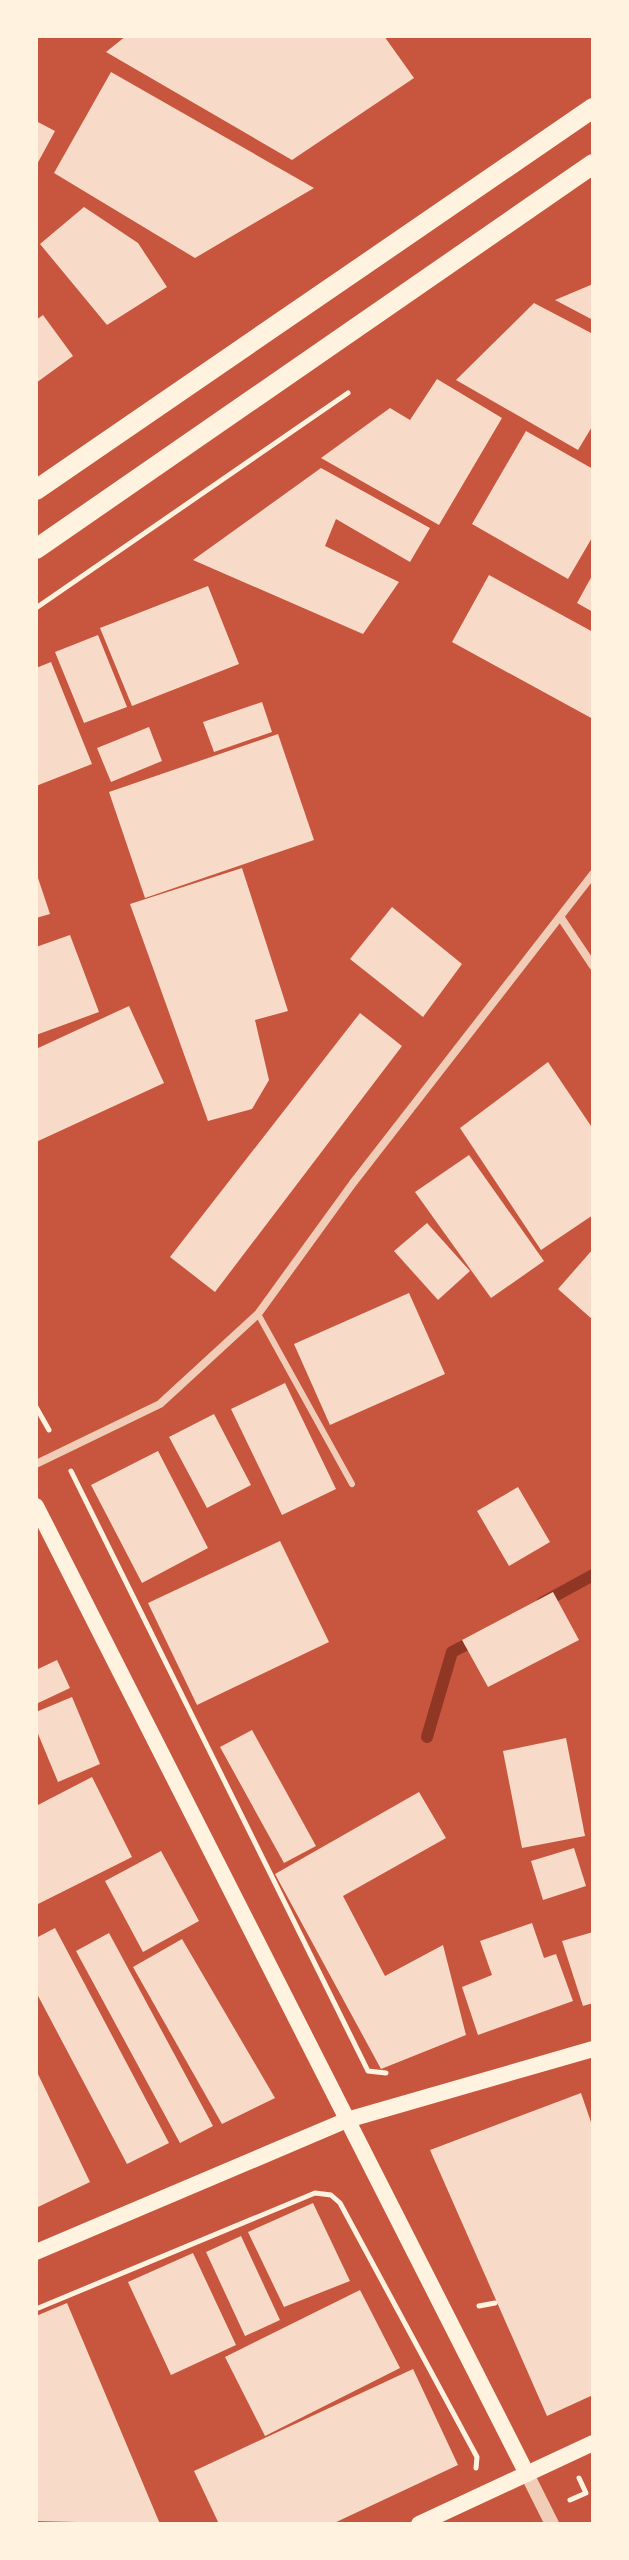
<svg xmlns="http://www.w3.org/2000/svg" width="629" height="2560" font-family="Overpass,sans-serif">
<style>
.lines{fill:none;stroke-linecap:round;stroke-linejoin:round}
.stream{stroke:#8f3625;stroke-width:12}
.building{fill:#f7dbc8}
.path{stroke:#fff3e0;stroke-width:5}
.service{stroke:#f1ccb7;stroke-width:6}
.minor{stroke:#f1ccb7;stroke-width:8}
.tertiary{stroke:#f1ccb7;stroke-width:14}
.secondary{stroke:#fff3e0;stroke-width:16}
.primary{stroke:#fff3e0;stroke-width:20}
</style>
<rect width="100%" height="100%" fill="#c8553d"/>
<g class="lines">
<g class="stream">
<path d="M542,1603l51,-28"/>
<path d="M427,1737l25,-85 25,-13"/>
</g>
</g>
<g class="building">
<path d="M126,36h258l30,42 -122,82 -186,-108z"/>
<path d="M111,72l203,116 -119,70 -141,-85z"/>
<path d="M36,121l19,10 -19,35z"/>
<path d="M84,207l54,36 29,44 -60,38 -67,-81z"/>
<path d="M593,284v36l-38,-20z"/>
<path d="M534,303l59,31v91l-15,25 -122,-70z"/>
<path d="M43,315l30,41 -37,27v-63z"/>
<path d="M437,379l65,39 -63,107 -118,-67 69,-50 20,12z"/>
<path d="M526,431l67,38v67l-25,43 -96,-55z"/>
<path d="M321,468l109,60 -20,34 -74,-43 -11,27 74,36 -36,52 -170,-74z"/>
<path d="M593,574v38l-16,-9z"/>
<path d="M489,575l104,57v87l-141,-77z"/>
<path d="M208,586l31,78 -107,42 -32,-78z"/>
<path d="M98,635l29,72 -43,16 -29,-71z"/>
<path d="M51,662l41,102 -56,22v-118z"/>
<path d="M262,702l10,30 -58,20 -11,-30z"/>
<path d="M149,727l13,34 -51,21 -14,-34z"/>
<path d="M278,734l36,106 -169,58 -36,-106z"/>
<path d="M242,868l46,143 -33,9 14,60 -17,29 -44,12 -78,-217z"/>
<path d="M36,872l14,42 -14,4z"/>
<path d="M392,907l70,57 -39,53 -73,-58z"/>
<path d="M70,935l29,77 -63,23v-88z"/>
<path d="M129,1006l35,77 -128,59v-93z"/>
<path d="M360,1013l42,33 -187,246 -45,-35z"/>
<path d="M548,1062l45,67v86l-52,35 -81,-122z"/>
<path d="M469,1155l75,106 -53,37 -76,-106z"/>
<path d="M427,1223l43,48 -32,29 -44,-49z"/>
<path d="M593,1249v71l-35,-31z"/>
<path d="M409,1293l36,81 -115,51 -36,-81z"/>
<path d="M285,1383l51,106 -54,26 -51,-106z"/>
<path d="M214,1414l37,71 -44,23 -38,-71z"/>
<path d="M158,1451l50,97 -66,35 -51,-98z"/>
<path d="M518,1487l32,55 -41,24 -32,-55z"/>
<path d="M280,1541l49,101 -132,63 -49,-102z"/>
<path d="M553,1592l26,48 -91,47 -26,-47z"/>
<path d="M57,1660l13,28 -34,16v-34z"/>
<path d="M72,1697l28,67 -42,18 -22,-53v-17z"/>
<path d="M252,1730l64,116 -32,17 -64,-116z"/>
<path d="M566,1738l19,98 -63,12 -19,-97z"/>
<path d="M92,1777l40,80 -96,48v-99z"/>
<path d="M419,1792l27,46 -103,58 42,80 58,-31 23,90 -85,34 -106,-195z"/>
<path d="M574,1848l12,38 -43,14 -12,-39z"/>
<path d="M161,1851l38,70 -56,31 -38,-71z"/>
<path d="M532,1923l12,35 12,-4 17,47 -95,34 -16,-48 30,-12 -12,-34z"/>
<path d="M55,1928l114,215 -42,21 -91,-172v-54z"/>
<path d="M593,1932v71l-10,3 -21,-65z"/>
<path d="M109,1933l104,193 -33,17 -104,-192z"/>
<path d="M182,1939l93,159 -53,26 -89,-157z"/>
<path d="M36,2070l54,112 -54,26z"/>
<path d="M581,2093l12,35v267l-46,21 -117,-266z"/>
<path d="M313,2203l37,78 -66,26 -36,-75z"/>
<path d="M241,2236l39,84 -35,16 -39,-84z"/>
<path d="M193,2253l43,92 -65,30 -43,-93z"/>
<path d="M360,2290l40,78 -135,68 -40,-79z"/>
<path d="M67,2303l93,221 -124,-3v-205z"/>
<path d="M413,2369l45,96 -126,59h-113l-25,-53z"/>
</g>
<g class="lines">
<g class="path">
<path d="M36,608l312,-215"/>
<path d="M36,1407l13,23"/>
<path d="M71,1471l297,600 18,2"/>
<path d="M479,2306l16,-3"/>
<path d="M36,2309l279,-116 16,2 9,8 137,254 -1,11"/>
<path d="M570,2500l16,-7 -7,-15"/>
</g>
<path class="service" d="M258,1314l94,170"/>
<g class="minor">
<path d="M561,918l32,48"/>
<path d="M36,1464l124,-60 98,-90 95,-131 240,-309"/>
</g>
<path class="tertiary" d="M527,2474l25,50"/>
<g class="secondary">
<path d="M36,1506l491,968"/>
<path d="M36,2252l311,-132 246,-71"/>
<path d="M419,2524l174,-81"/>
</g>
<g class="primary">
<path d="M36,490l557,-382"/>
<path d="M36,549l557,-385"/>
</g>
</g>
<rect width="629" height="2560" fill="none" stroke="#fff3e0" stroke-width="76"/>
</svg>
